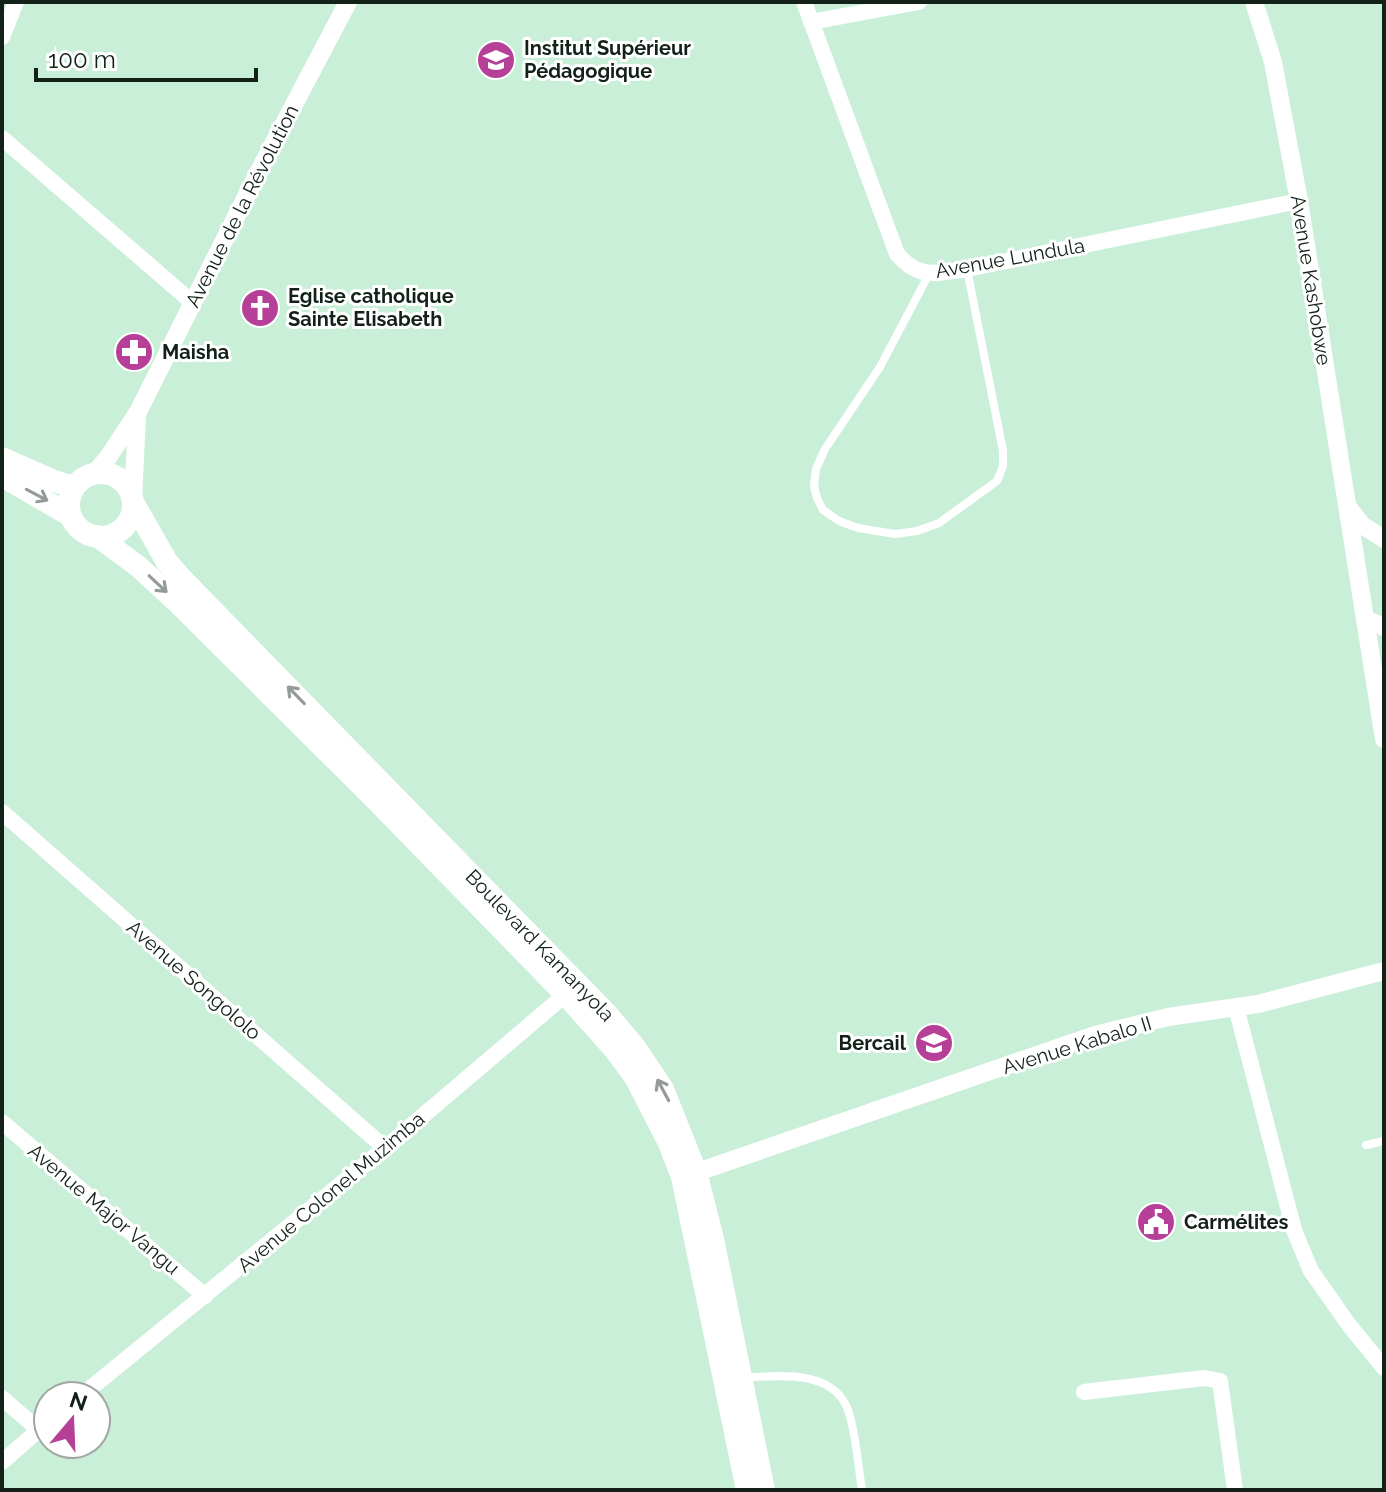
<svg xmlns="http://www.w3.org/2000/svg" width="1386" height="1492" font-family="Raleway,sans-serif">
<style>
.lines{fill:none;stroke-linecap:round;stroke-linejoin:round}
.service{stroke:#fff;stroke-width:8}
.minor{stroke:#fff;stroke-width:16}
.tertiary{stroke:#fff;stroke-width:18}
.secondary{stroke:#fff;stroke-width:22}
.oneway{stroke:#959b98}
.labels{text-anchor:middle;dominant-baseline:central;stroke-width:6;stroke-linejoin:round;paint-order:stroke}
.poi-label{font-size:20px;font-weight:bold;fill:#132119;stroke:#fff;text-anchor:start}
.street-label{font-size:20px;fill:#132119;stroke:#fff}
</style>
<rect width="100%" height="100%" fill="#c9efd9"/>
<g class="lines">
<g class="service">
<path d="M929,274l-49,93 -55,82 -9,20 -2,17 3,12 6,12 16,11 19,7 37,6 22,-3 22,-8 58,-42 6,-15v-15l-36,-182"/>
<path d="M1366,1145l18,-4"/>
<path d="M741,1378c34,-2 92,-10 107,32 8,22 10,56 14,80"/>
</g>
<g class="minor">
<path d="M804,2l93,252c22,26 40,19 70,15l332,-68"/>
<path d="M811,22l108,-20"/>
<path d="M2,37l14,-35"/>
<path d="M2,138l191,165"/>
<path d="M2,812l383,336"/>
<path d="M1236,1007l58,223 17,41 38,54 35,43"/>
<path d="M2,1122l203,174"/>
<path d="M1084,1392l120,-14 16,3 15,109"/>
<path d="M81,1396l304,-248 187,-159"/>
<path d="M2,1398l37,32"/>
<path d="M2,1462l46,-40"/>
</g>
<g class="tertiary">
<path d="M1254,2l19,60 26,139 85,538"/>
<path d="M94,474l15,-18 29,-44 120,-239 90,-171"/>
<path d="M133,499l4,-81"/>
<path d="M1348,507l14,18 22,14"/>
<path d="M1365,619l19,8"/>
<path d="M686,1176l409,-141 73,-18 90,-13 126,-33"/>
</g>
<g class="secondary">
<path d="M2,458l52,23 20,6"/>
<circle cx="101" cy="505" r="32"/>
<path d="M2,476l69,40"/>
<path id="s1" d="M133,502l34,60 15,17 425,435 27,32 29,43 33,83 17,67 51,251"/>
<path d="M97,536l42,31 40,37 195,194 192,197 49,55 20,27 34,66 13,34 65,313"/>
</g>
</g>
<defs><path id="oneway-shaft" d="M-6 0H5M1.5-3L5.5 0L1.5 3" fill="none" stroke-width="1.6" stroke-linecap="round" stroke-linejoin="round" transform="scale(2)"/></defs>
<g class="oneway">
<use href="#oneway-shaft" transform="translate(37 495) rotate(28)"/>
<use href="#oneway-shaft" transform="translate(158 584) rotate(43)"/>
<use href="#oneway-shaft" transform="translate(296 695) rotate(-134)"/>
<use href="#oneway-shaft" transform="translate(663 1090) rotate(-118)"/>
</g>
<defs>
<symbol id="university-disc" viewBox="-11 -11 22 22"><circle r="9.5" fill="#b64097" stroke="#fff"/><path d="M0-5L7-2L0 1L-7-2ZM-4 1L0 2.5L4 1V4Q0 6-4 4Z" fill="#fff"/></symbol>
<symbol id="church-disc" viewBox="-11 -11 22 22"><circle r="9.5" fill="#b64097" stroke="#fff"/><path d="M-1.2-6h2.4v3.5h3.3v2.4h-3.3V6h-2.4V-.1h-3.3v-2.4h3.3Z" fill="#fff"/></symbol>
<symbol id="pharmacy-disc" viewBox="-11 -11 22 22"><circle r="9.5" fill="#b64097" stroke="#fff"/><path d="M-2-6h4v4h4v4h-4v4h-4v-4h-4v-4h4Z" fill="#fff"/></symbol>
<symbol id="school-disc" viewBox="-11 -11 22 22"><circle r="9.5" fill="#b64097" stroke="#fff"/><path d="M0-5L7-2L0 1L-7-2ZM-4 1L0 2.5L4 1V4Q0 6-4 4Z" fill="#fff"/></symbol>
<symbol id="civic-disc" viewBox="-11 -11 22 22"><circle r="9.5" fill="#b64097" stroke="#fff"/><path d="M-.6-6.5H3V-4.5H.6V-3L4-1V1h2V6H-6V1h2V-1L-.6-3ZM-1.2 2.5V6h2.4V2.5Z" fill="#fff"/></symbol>
</defs>
<g fill-rule="evenodd">
<use href="#university-disc" x="474" y="38" width="44" height="44"/>
<use href="#church-disc" x="238" y="286" width="44" height="44"/>
<use href="#pharmacy-disc" x="112" y="330" width="44" height="44"/>
<use href="#school-disc" x="912" y="1021" width="44" height="44"/>
<use href="#civic-disc" x="1134" y="1200" width="44" height="44"/>
</g>
<g class="labels">
<g class="poi-label">
<text x="524" y="48">Institut Supérieur<tspan x="524" dy="23">Pédagogique</tspan></text>
<text x="288" y="296">Eglise catholique<tspan x="288" dy="23">Sainte Elisabeth</tspan></text>
<text x="162" y="352">Maisha</text>
<text x="906" y="1043" text-anchor="end">Bercail</text>
<text x="1184" y="1222">Carmélites</text>
</g>
<g class="street-label">
<text transform="translate(242 206) rotate(-63)">Avenue de la Révolution</text>
<text transform="translate(1010 258) rotate(-10)">Avenue Lundula</text>
<text transform="translate(1311 280) rotate(81)">Avenue Kashobwe</text>
<text stroke="none"><textPath href="#s1" startOffset="604">Boulevard Kamanyola</textPath></text>
<text transform="translate(194 980) rotate(41)">Avenue Songololo</text>
<text transform="translate(1077 1045) rotate(-17)">Avenue Kabalo II</text>
<text transform="translate(331 1192) rotate(-40)">Avenue Colonel Muzimba</text>
<text transform="translate(104 1209) rotate(40)">Avenue Major Vangu</text>
</g>
</g>
<rect width="1386" height="1492" fill="none" stroke="#132119" stroke-width="8"/>
<g transform="translate(72 1420) rotate(19)"><circle r="38" fill="#ffffff" stroke="#a1a6a3" stroke-width="2"/>
<path d="M0-6L14 30L0 20L-14 30Z" fill="#b64097"/>
<text y="-12" font-size="22" font-weight="bold" text-anchor="middle" fill="#132119">N</text>
</g>
<path d="M36 68v12h220v-12" fill="none" stroke="#132119" stroke-width="4"/>
<text x="48" y="68" font-size="24" fill="#132119" stroke="#ffffff" stroke-width="6" paint-order="stroke">100 m</text>
</svg>
